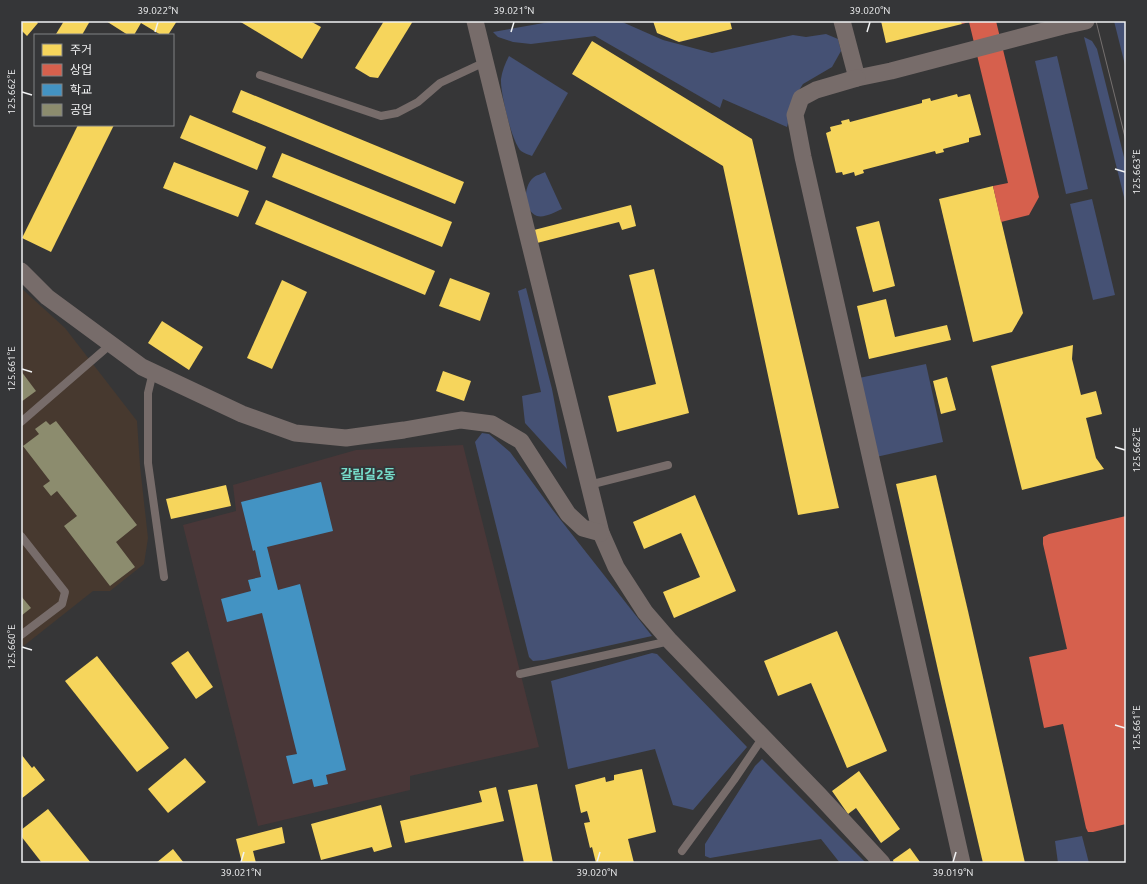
<svg xmlns="http://www.w3.org/2000/svg" width="1147" height="884" font-family="Ubuntu,'Noto Sans KR',sans-serif">
<style>
.industrial{fill:#47392f}
.education{fill:#493738}
.green{fill:#455174}
.homes{fill:#f6d55c}
.shops{fill:#d6604d}
.schools{fill:#4393c3}
.industry{fill:#8c8c6e}
.lines{fill:none;stroke-linecap:round;stroke-linejoin:round}
.lane{stroke:#776c6a;stroke-width:8}
.street{stroke:#776c6a;stroke-width:17}
.tram{stroke:#75706f;stroke-width:1}
.ticks{fill:none;stroke:#f1f2f3;stroke-width:1.5}
.labels{text-anchor:middle;dominant-baseline:central;stroke-width:4;stroke-linejoin:round;paint-order:stroke}
.quarter-label{font-size:13px;font-weight:bold;fill:#77ddcb;stroke:#353638}
.neatline{fill:none;stroke:#f1f2f3;stroke-width:1.5}
.ticks-label{font-size:10px;text-anchor:middle;fill:#f1f2f3}
</style>
<rect width="100%" height="100%" fill="#363637"/>
<path class="industrial" d="M21,288l44,40 72,93 3,45 8,72 -4,26 -34,27h-17l-72,57z"/>
<path class="education" d="M463,445l76,302 -129,29v14l-152,36 -75,-301 53,-14 -3,-26 123,-35z"/>
<g class="green">
<path d="M555,21h65l43,19 49,13 81,-18 13,2 20,-3 12,5 3,12 -9,16 -29,17 -9,14 -7,29 -64,-28 -3,9 -125,-72 -64,8 -18,-2 -15,-5 -5,-5z"/>
<path d="M1114,21h12v48z"/>
<path d="M1084,37l8,4 5,8 29,116v40z"/>
<path d="M509,56l59,37 -36,63c-3,-1 -8,-3 -11,-5 -9,-8 -21,-59 -20,-72 1,-8 4,-15 8,-23z"/>
<path d="M1057,56l31,133 -22,5 -31,-133z"/>
<path d="M545,172l17,37c-7,3 -17,9 -25,7 -14,-6 -14,-29 -4,-38 3,-3 9,-4 12,-6z"/>
<path d="M1092,199l23,96 -22,5 -23,-96z"/>
<path d="M526,288l26,101 15,80 -42,-46 -3,-27 19,-4 -23,-101z"/>
<path d="M926,364l17,78 -67,15 -17,-79z"/>
<path d="M482,433l7,1 21,18 42,57 100,127 -108,24 -11,1 -4,-4 -54,-215z"/>
<path d="M652,653l5,1 90,93 -54,63 -20,-5 -18,-56 -87,20 -17,-88z"/>
<path d="M762,759l104,104h-26l-19,-24 -111,19 -5,-2v-12l50,-78z"/>
<path d="M1082,836l7,27h-31l-3,-22z"/>
</g>
<g class="homes">
<path d="M21,21h15l2,2 -11,13 -6,-6z"/>
<path d="M64,21h26l-8,14h-25l-1,-1z"/>
<path d="M106,21h71l-9,14h-7l-20,-12 -7,12h-6z"/>
<path d="M239,21h71l11,6 -19,32z"/>
<path d="M384,21h29l-35,57 -8,-1 -15,-9z"/>
<path d="M653,21h77l2,8 -53,13 -22,-9z"/>
<path d="M881,21h80l1,3 -76,19z"/>
<path d="M592,41l160,98 87,369 -41,7 -75,-349 -151,-92z"/>
<path d="M241,90l223,92 -9,22 -223,-92z"/>
<path d="M957,94l1,3 12,-3 11,41 -12,3v4l-26,7 1,3 -8,2 -1,-3 -72,19 1,3 -9,3 -1,-4 -11,3 -1,-3 -6,1 -10,-40 5,-2 -1,-4 12,-3 -1,-3 8,-2 1,3 72,-19v-3l8,-2 1,3z"/>
<path d="M190,115l76,32 -9,23 -77,-32z"/>
<path d="M78,125h36l-63,127 -29,-14z"/>
<path d="M282,153l170,69 -10,25 -170,-70z"/>
<path d="M174,162l75,29 -11,26 -75,-29z"/>
<path d="M993,186l30,127 -11,19 -39,10 -34,-143z"/>
<path d="M266,200l169,71 -10,24 -170,-71z"/>
<path d="M631,205l5,21 -14,4 -3,-8 -82,21 -3,-13z"/>
<path d="M879,221l16,65 -22,6 -17,-65z"/>
<path d="M654,269l35,144 -72,19 -9,-36 48,-12 -27,-109z"/>
<path d="M450,278l40,15 -10,28 -41,-15z"/>
<path d="M282,280l25,12 -35,77 -25,-11z"/>
<path d="M886,299l9,38 52,-12 4,15 -82,19 -12,-53z"/>
<path d="M162,321l41,26 -14,23 -41,-27z"/>
<path d="M1073,345l-1,14 9,36 15,-4 6,23 -16,4 10,40 8,11 -82,21 -31,-124z"/>
<path d="M443,371l28,10 -7,20 -28,-10z"/>
<path d="M947,377l9,33 -15,4 -8,-33z"/>
<path d="M936,475l32,136 57,252h-42l-41,-175 -46,-204z"/>
<path d="M226,485l5,21 -60,13 -5,-20z"/>
<path d="M695,495l41,96 -62,27 -11,-26 37,-15 -19,-44 -37,16 -11,-27z"/>
<path d="M837,631l50,120 -40,17 -36,-85 -33,13 -14,-35z"/>
<path d="M188,651l25,36 -17,12 -25,-36z"/>
<path d="M97,656l72,92 -32,24 -72,-91z"/>
<path d="M21,754l11,14 2,-2 11,14 -24,19z"/>
<path d="M185,758l21,24 -38,31 -20,-24z"/>
<path d="M642,769l14,63 -28,7 6,24h-38l-4,-16 -2,1 -6,-25 6,-1 -3,-11 -6,2 -6,-28 30,-8 1,5 8,-2v-5z"/>
<path d="M859,771l41,58 -19,14 -25,-35 -8,6 -16,-23z"/>
<path d="M537,784l16,79h-29l-16,-73z"/>
<path d="M496,787l8,34 -99,22 -5,-22 82,-19 -3,-11z"/>
<path d="M381,805l11,42 -18,5 -2,-5 -51,13 -10,-36z"/>
<path d="M48,809l43,54h-49l-21,-27v-6z"/>
<path d="M282,827l3,16 -32,8 3,12h-14l-6,-24z"/>
<path d="M910,848l10,14 -26,1 -1,-3z"/>
<path d="M173,849l11,14h-28z"/>
</g>
<g class="shops">
<path d="M961,21h35l43,176 -10,18 -28,7 -8,-36 15,-3 -39,-161 -7,2z"/>
<path d="M1126,516v308l-33,8h-5l-2,-4 -23,-104 -19,4 -15,-71 38,-8 -24,-105v-7l6,-3z"/>
</g>
<path class="schools" d="M321,482l12,49 -66,16 11,43 22,-6 46,186 -20,5 2,9 -14,3 -2,-8 -19,5 -7,-28 11,-2 -35,-141 -35,9 -6,-23 30,-8 -3,-11 13,-3 -6,-27 -2,1 -12,-49z"/>
<g class="industry">
<path d="M21,371l15,20 -15,11z"/>
<path d="M46,421l4,4 6,-4 81,104 -21,17 19,25 -25,19 -46,-60 13,-10 -20,-25 -6,5 -8,-10 7,-5 -27,-35 16,-12 -4,-5z"/>
<path d="M21,596l10,12 -10,8z"/>
</g>
<g class="lines">
<g class="lane">
<path d="M260,75l121,41 16,-3 21,-11 22,-19 45,-21"/>
<path d="M153,372l-5,21v70l16,114"/>
<path d="M21,422l90,-78"/>
<path d="M589,485l79,-20"/>
<path d="M21,536l44,56 -3,12 -41,31"/>
<path d="M520,674l150,-33"/>
<path d="M682,851l52,-71 29,-43"/>
</g>
<g class="street">
<path d="M475,21l126,512 15,34 29,45 25,29 149,154 63,68"/>
<path d="M842,21l15,57 34,-7 172,-45 23,-5"/>
<path d="M857,78l-41,12 -15,8 -6,17 8,42 159,706"/>
<path d="M21,271l26,26 95,70 100,47 53,19 51,5 58,-8 57,-10 31,4 29,17 47,73 15,14 18,5"/>
</g>
<path class="tram" d="M1096,21l30,120"/>
</g>
<path class="ticks" d="M155,32l3,-10M511,32l3,-10M867,32l3,-10M22,92l10,3M1115,169l10,3M22,369l10,3M1115,447l10,3M22,647l10,3M1115,725l10,3M241,862l3,-10M597,862l3,-10M953,862l3,-10"/>
<g class="labels">
<g class="quarter-label">
<text x="368" y="474">갈림길2동</text>
</g>
</g>
<rect width="1147" height="884" fill="none" stroke="#353638" stroke-width="44"/>
<rect x="34" y="34" width="140" height="92" fill="#353638" stroke="#808183"/>
<rect x="42" y="44" width="20" height="12" fill="#f6d55c" stroke="#808183"/>
<text x="70" y="54" font-size="12" fill="#f1f2f3">주거</text>
<rect x="42" y="64" width="20" height="12" fill="#d6604d" stroke="#808183"/>
<text x="70" y="74" font-size="12" fill="#f1f2f3">상업</text>
<rect x="42" y="84" width="20" height="12" fill="#4393c3" stroke="#808183"/>
<text x="70" y="94" font-size="12" fill="#f1f2f3">학교</text>
<rect x="42" y="104" width="20" height="12" fill="#8c8c6e" stroke="#808183"/>
<text x="70" y="114" font-size="12" fill="#f1f2f3">공업</text>
<rect x="22" y="22" width="1103" height="840" class="neatline"/>
<g class="ticks-label">
<text x="158" y="14">39.022°N</text>
<text x="514" y="14">39.021°N</text>
<text x="870" y="14">39.020°N</text>
<text transform="translate(11 92) rotate(-90)" y="4">125.662°E</text>
<text transform="translate(1136 172) rotate(-90)" y="4">125.663°E</text>
<text transform="translate(11 369) rotate(-90)" y="4">125.661°E</text>
<text transform="translate(1136 450) rotate(-90)" y="4">125.662°E</text>
<text transform="translate(11 647) rotate(-90)" y="4">125.660°E</text>
<text transform="translate(1136 728) rotate(-90)" y="4">125.661°E</text>
<text x="241" y="876">39.021°N</text>
<text x="597" y="876">39.020°N</text>
<text x="953" y="876">39.019°N</text>
</g>
</svg>
